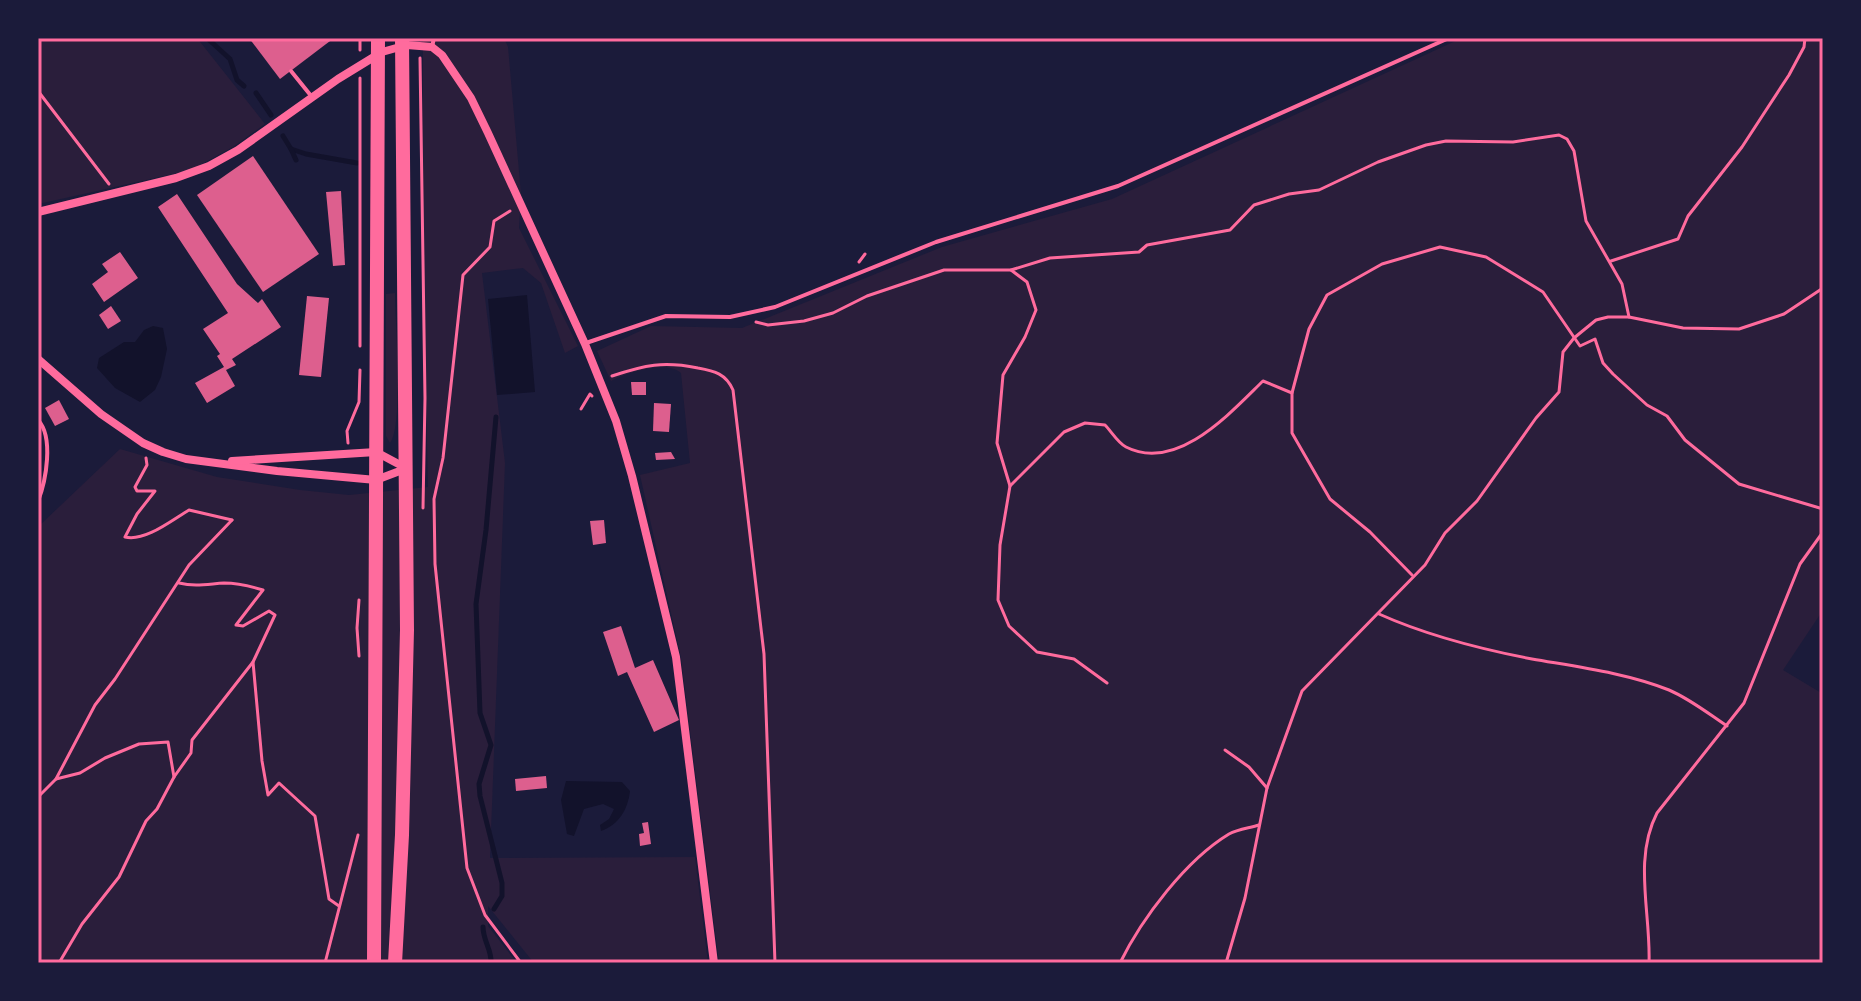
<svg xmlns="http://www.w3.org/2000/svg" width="1861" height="1001" font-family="Figtree,sans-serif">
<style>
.green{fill:#2a1e3b}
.water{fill:#12122b}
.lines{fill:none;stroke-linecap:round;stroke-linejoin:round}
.stream{stroke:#12122b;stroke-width:5}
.building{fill:#dd5f8e}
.path{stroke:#ff6b9d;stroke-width:3}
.service{stroke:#ff6b9d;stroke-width:4}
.minor{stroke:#ff6b9d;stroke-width:8}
.primary{stroke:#ff6b9d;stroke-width:14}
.neatline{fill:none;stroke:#ff6b9d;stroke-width:3}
</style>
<rect width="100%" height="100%" fill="#1b1b3a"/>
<g class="green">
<path d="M38,38h159l68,86 -32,23 -42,23 -153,34z"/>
<path d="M423,38h81l4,9 13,147 -2,34 59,118 -13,7 -24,-70 -18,-15 -41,5 23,190 -15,395 205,-1 13,106h-174l-46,-57v20l29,37h-479v-436l82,-78 97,28 83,13 49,5 79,-8 -6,-265z"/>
<path d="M1462,38h361v572l-40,60 40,24v269h-1104l-38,-305 -41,-183 50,-12 -9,-90c-15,-13 -53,-1 -70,8l-14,-30 54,-25 91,2 200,-81 170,-48z"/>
<path d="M395,293c0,27 9,133 -5,150l-4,-7v-142z"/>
</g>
<g class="water">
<path d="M527,295l8,97 -38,3 -9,-96z"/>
<path d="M153,326l10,2 4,21 -6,28 -6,13 -15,12 -25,-14 -18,-20 2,-10 25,-16h11l9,-12z"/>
<path d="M566,781l56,1 8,9c-2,18 -11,34 -29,40l-1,-6 9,-6 5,-10 -11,-5 -19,5 -10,27 -7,-2 -6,-34z"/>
</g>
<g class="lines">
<g class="stream">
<path d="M207,38l23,21 7,21 7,6"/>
<path d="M256,93l15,22"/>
<path d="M283,136l8,13 15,5 51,9"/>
<path d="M291,149l5,11"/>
<path d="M494,909l8,-13v-13l-22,-87 -1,-12 12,-39 -11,-32 -4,-109 10,-74 10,-113"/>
<path d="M483,927c0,14 9,23 8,36"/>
</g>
</g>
<g class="building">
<path d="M249,38h85l-54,41z"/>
<path d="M253,156l66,98 -56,38 -66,-97z"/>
<path d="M341,191l4,74 -12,1 -7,-74z"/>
<path d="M177,194l60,90 21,19 4,-4 19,28 -49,32 4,6 -10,5 9,16 -28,17 -12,-20 29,-16 -7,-11 3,-2 -17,-25 25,-16 -70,-106z"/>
<path d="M120,252l18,26 -34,24 -12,-18 16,-12 -6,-8z"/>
<path d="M307,296l22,2 -8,79 -22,-2z"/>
<path d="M111,306l10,15 -13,8 -9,-14z"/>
<path d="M631,382h15v13h-14z"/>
<path d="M59,400l10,19 -14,7 -10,-18z"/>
<path d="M654,403l17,1 -2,28 -16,-1z"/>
<path d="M671,452l4,7 -19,1 -1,-7z"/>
<path d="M604,520l2,23 -13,2 -3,-24z"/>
<path d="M621,626l14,42 18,-8 26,60 -25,12 -27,-60 -9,4 -15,-44z"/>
<path d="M546,776l1,12 -31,3 -1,-12z"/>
<path d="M648,822l3,22 -11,2 -1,-12 5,-1 -2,-10z"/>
</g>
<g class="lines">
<g class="path">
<path d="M360,50v-12"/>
<path d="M420,58l5,340 -2,110"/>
<path d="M38,91l71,93"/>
<path d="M510,211l-16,10 -4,26 -27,28 -20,183 -9,41 1,65 32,304 18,47 36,48"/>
<path d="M1611,261l67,-22 10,-23 54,-69 47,-72 15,-28 1,-9"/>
<path d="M859,262l6,-8"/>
<path d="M1011,270l16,12 9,28 -11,27 -22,38 -6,68 13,43 -10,59 -2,55 11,26 28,26 37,7 33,24"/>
<path d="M756,322l12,3 36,-4 29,-8 34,-17 77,-26h67l39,-12 89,-6 8,-7 83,-15 24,-25 35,-11 30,-4 59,-28 48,-17 20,-4 67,1 46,-7 8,4 7,12 12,70 36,63 7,33"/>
<path d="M360,346v-268"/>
<path d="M612,376c33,-11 51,-15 86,-8 17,3 28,6 35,22l31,264 11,309"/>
<path d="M581,409l9,-15 2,2"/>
<path d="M348,443l-1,-12 12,-29 1,-32"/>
<path d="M146,458l1,7 -12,22 2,4h18l-18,23 -12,23c20,5 47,-17 64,-27l43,10"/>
<path d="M1010,486l54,-54 21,-9 20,2c6,6 13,18 21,22 51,26 105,-35 137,-66l29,12"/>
<path d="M1412,575l-42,-43 -40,-33 -38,-66v-40l17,-64 18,-34 55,-31 58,-17 46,10 57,35 37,54 15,-7 8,24 10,11 34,31 20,11 18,24 54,44 84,25"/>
<path d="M1379,614c49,22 101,35 153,45 46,8 94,14 137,31 21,9 40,24 58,36"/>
<path d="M359,656l-2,-28 2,-28"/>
<path d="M253,662l9,99 6,34 11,-12 36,33 14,83 10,7"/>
<path d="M1225,750l24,17 18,21"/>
<path d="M56,779l24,-6 25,-15 34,-14 29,-2 6,35"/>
<path d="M38,797l18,-18 39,-74 20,-26 74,-114 43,-45"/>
<path d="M59,963l23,-39 37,-47 27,-56 11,-12 17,-32 17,-24 1,-13 61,-78 22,-47 -6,-4 -26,15 -7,-1 27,-35c-13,-4 -25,-7 -39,-7 -16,1 -29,4 -45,0"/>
<path d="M325,963l33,-128"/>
<path d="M1120,963c22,-45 66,-103 109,-129 9,-5 21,-6 30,-9"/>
<path d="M1226,963l19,-65 22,-110 35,-97 123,-126 20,-32 32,-32 59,-83 23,-26 4,-40 11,-14 22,-18 12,-3h21l54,11 56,1 45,-15 39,-26"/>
<path d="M1649,963c2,-49 -16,-104 8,-150l87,-110 56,-139 23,-32"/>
</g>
<g class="service">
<path d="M432,47l2,-9"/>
<path d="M291,71l21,26"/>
<path d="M586,343l80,-27 64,1 45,-10 161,-65 182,-56 331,-148"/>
<path d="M38,420c16,17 8,61 0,81"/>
</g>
<g class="minor">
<path d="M38,212l138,-34 33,-12 29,-16 100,-71 44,-27 25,-7 25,2 10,8 29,43 17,35 97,211 31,77 16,55 44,181 38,306"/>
<path d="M38,359l63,55 42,29 20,9 23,7 91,12 99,9 29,-11"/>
<path d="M232,461l144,-9 30,16"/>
</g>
<g class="primary">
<path d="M374,963l4,-925"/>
<path d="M395,963l7,-128 5,-205 -5,-592"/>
</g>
</g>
<rect width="1861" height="1001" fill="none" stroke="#1b1b3a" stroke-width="80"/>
<rect x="40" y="40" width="1781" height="921" class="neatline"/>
</svg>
